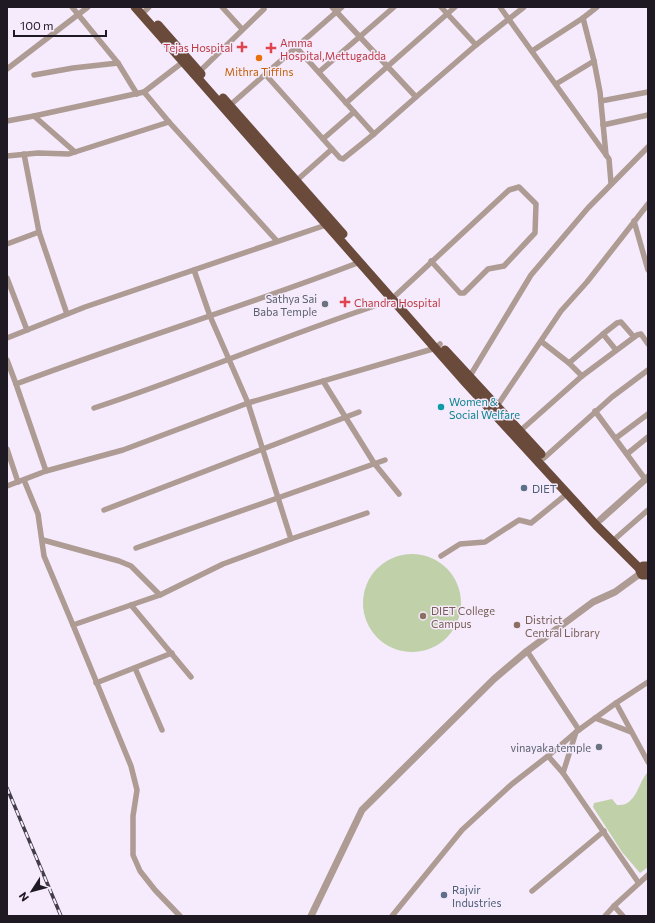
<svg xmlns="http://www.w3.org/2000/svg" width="655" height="923" font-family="Commissioner,sans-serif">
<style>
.green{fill:#c0d1aa}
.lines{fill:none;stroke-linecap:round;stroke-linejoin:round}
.minor{stroke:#ae9b93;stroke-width:5.5}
.tertiary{stroke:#ae9b93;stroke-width:7}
.trunk{stroke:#6a4a3a;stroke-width:9}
.rail-casing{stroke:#433d48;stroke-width:3.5}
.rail{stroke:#f5ebfd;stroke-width:2;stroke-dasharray:6;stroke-linecap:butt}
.health-dot{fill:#e0444e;stroke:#f5ebfd;stroke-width:1.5}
.food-dot{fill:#e8710a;stroke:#f5ebfd;stroke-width:1.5}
.worship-dot{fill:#6b7280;stroke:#f5ebfd;stroke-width:1.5}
.culture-dot{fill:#0f9aa8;stroke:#f5ebfd;stroke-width:1.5}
.service-dot{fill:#5c6f8a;stroke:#f5ebfd;stroke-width:1.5}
.education-dot{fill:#8d6e63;stroke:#f5ebfd;stroke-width:1.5}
.labels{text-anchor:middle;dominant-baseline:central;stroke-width:3;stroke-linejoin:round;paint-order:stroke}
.health-label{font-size:11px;fill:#be3a42;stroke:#f5ebfd;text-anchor:start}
.food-label{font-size:11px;fill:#c56008;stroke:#f5ebfd}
.worship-label{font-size:11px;fill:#5b616d;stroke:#f5ebfd;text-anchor:end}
.culture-label{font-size:11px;fill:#0d838f;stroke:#f5ebfd;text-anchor:start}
.service-label{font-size:11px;fill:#4e5e75;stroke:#f5ebfd;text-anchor:start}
.education-label{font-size:11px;fill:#785e54;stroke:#f5ebfd;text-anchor:start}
</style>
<rect width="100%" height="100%" fill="#f5ebfd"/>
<g class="green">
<circle cx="412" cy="603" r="49"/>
<path d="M647,773l1,94 -8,6 -18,-21 -29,-45 1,-4 18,-4 5,6c19,2 21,-22 30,-32z"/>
</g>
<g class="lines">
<g class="minor">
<path d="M72,7l46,56"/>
<path d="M222,7l20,22"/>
<path d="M332,7l84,90 60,-52 48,-38"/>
<path d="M441,7l35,38"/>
<path d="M500,7l109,152 2,24"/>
<path d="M146,10l3,-3"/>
<path d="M583,18l11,43"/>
<path d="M296,47l78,87"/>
<path d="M532,51l51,-33 14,-11"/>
<path d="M7,69l81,-62"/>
<path d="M199,72l65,-63"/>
<path d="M319,72l75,-65"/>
<path d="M265,74l75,84 3,1 31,-25 42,-37"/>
<path d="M34,75l39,-7 45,-5 19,31"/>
<path d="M556,84l38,-23 6,31 6,63"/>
<path d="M144,92l39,-30"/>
<path d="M601,101l47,-9"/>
<path d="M346,103l109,-96"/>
<path d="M228,107l114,-100"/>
<path d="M34,116l110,-24 25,30 -94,30"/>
<path d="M7,121l27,-5 41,36 -6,2 -31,-1 -31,3"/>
<path d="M169,122l108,119"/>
<path d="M603,125l45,-10"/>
<path d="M323,139l31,-27"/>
<path d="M24,154l15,78 28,82"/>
<path d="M296,181l36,-32"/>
<path d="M634,221l14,49"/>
<path d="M7,244l32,-12"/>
<path d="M194,270l16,46 38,87 188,-55 4,-4"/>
<path d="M7,278l20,52"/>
<path d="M396,295l113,-105 10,-3 17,17 -1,29 -2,2 -29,31 -16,3 -24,24h-4l-29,-32"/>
<path d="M603,334l14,-11 4,-1 13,15"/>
<path d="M7,338l78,-31 241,-82"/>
<path d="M542,342l27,21"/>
<path d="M7,360l9,24"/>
<path d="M470,376l61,-101 57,-67 60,-61"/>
<path d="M582,376l-13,-13 34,-29 13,16"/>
<path d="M323,381l51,82 25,31"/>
<path d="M497,406l64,-95 26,-29 61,-78"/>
<path d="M94,408c101,-33 198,-76 299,-108"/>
<path d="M595,411l50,68"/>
<path d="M520,431l62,-55 55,-41 4,-1 7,10"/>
<path d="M616,438l32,-24"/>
<path d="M7,449l11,33"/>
<path d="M627,454l21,-17"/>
<path d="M544,458l68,-61 36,-27"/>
<path d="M24,480l14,34 6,42 29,69"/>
<path d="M7,486l39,-15"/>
<path d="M104,510l255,-98"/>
<path d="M616,538l32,-28"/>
<path d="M291,539l76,-26"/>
<path d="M43,540l76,21 12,5 29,29 63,-31 68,-25 -43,-136 -125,47 -77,21 -30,-87c114,-43 230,-78 344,-122"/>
<path d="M136,548l249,-88"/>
<path d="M441,556l19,-12 25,-2 34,-22 12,3 37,-30"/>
<path d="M160,595l-87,30 58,141 6,24 -4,26v39l7,16 15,19 25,26"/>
<path d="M131,605l60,72"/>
<path d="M527,651l52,79"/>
<path d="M135,668l27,62"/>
<path d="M96,683l76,-30"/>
<path d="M616,703l32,-21"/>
<path d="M595,718l36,14"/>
<path d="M563,773l-15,-17 28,-24"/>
<path d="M638,882l-75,-109 13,-41 40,-29 32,59"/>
<path d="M532,891l72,-60"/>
<path d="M614,906l34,-31"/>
<path d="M392,916l70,-86 50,-46 36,-28"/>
<path d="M605,916l9,-10 9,10"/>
</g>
<g class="tertiary">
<path d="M600,520l48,-43"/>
<path d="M311,916l51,-106 132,-131 33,-28 66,-49 22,-10 26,-19"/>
</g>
<g class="trunk">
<path d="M135,7l330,375 131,143 44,44"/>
<path d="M158,25l43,49"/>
<path d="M223,98l120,136"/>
<path d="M445,350l96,104"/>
<path d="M648,566h-5l-3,5 2,4h6"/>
</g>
<defs>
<path id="rail" d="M7,788l54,128"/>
</defs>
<use href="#rail" class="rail-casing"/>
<use href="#rail" class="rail"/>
</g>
<g class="health-dot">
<path d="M240 41h4v4h4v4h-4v4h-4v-4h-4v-4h4z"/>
<path d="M269 42h4v4h4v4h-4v4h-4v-4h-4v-4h4z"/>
<path d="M343 296h4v4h4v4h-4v4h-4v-4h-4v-4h4z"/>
</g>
<circle class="food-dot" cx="259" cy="58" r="4"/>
<g class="worship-dot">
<circle cx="325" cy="304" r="4"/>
<circle cx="599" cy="747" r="4"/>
</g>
<circle class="culture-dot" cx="441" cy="407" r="4"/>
<g class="service-dot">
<circle cx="524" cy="488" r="4"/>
<circle cx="444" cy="895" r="4"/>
</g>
<g class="education-dot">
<circle cx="423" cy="616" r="4"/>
<circle cx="517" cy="625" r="4"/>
</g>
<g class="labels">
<g class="health-label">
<text x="280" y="42">Amma<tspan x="280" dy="13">Hospital,Mettugadda</tspan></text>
<text x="233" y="47" text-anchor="end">Tejas Hospital</text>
<text x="354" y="302">Chandra Hospital</text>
</g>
<g class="food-label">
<text x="259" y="71">Mithra Tiffins</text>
</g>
<g class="worship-label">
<text x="317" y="298">Sathya Sai<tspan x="317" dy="13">Baba Temple</tspan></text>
<text x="591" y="747">vinayaka temple</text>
</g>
<g class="culture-label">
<text x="449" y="401">Women &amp;<tspan x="449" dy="13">Social Welfare</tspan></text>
</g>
<g class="service-label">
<text x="532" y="488">DIET</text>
<text x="452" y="889">Rajvir<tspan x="452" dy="13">Industries</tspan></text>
</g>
<g class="education-label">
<text x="431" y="610">DIET College<tspan x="431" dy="13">Campus</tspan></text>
<text x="525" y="619">District<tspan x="525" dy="13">Central Library</tspan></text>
</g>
</g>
<rect width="655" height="923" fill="none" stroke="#1f1923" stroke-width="16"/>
<g transform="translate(32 891) rotate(234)" stroke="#f5ebfd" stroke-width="3" paint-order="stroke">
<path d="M0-3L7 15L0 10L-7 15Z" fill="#1f1923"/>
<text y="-6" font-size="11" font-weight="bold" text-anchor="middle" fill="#1f1923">N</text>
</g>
<path d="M14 30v6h92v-6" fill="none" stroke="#1f1923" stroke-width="2"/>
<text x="20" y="30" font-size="12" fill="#1f1923" stroke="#f5ebfd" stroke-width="3" paint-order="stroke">100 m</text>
</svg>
